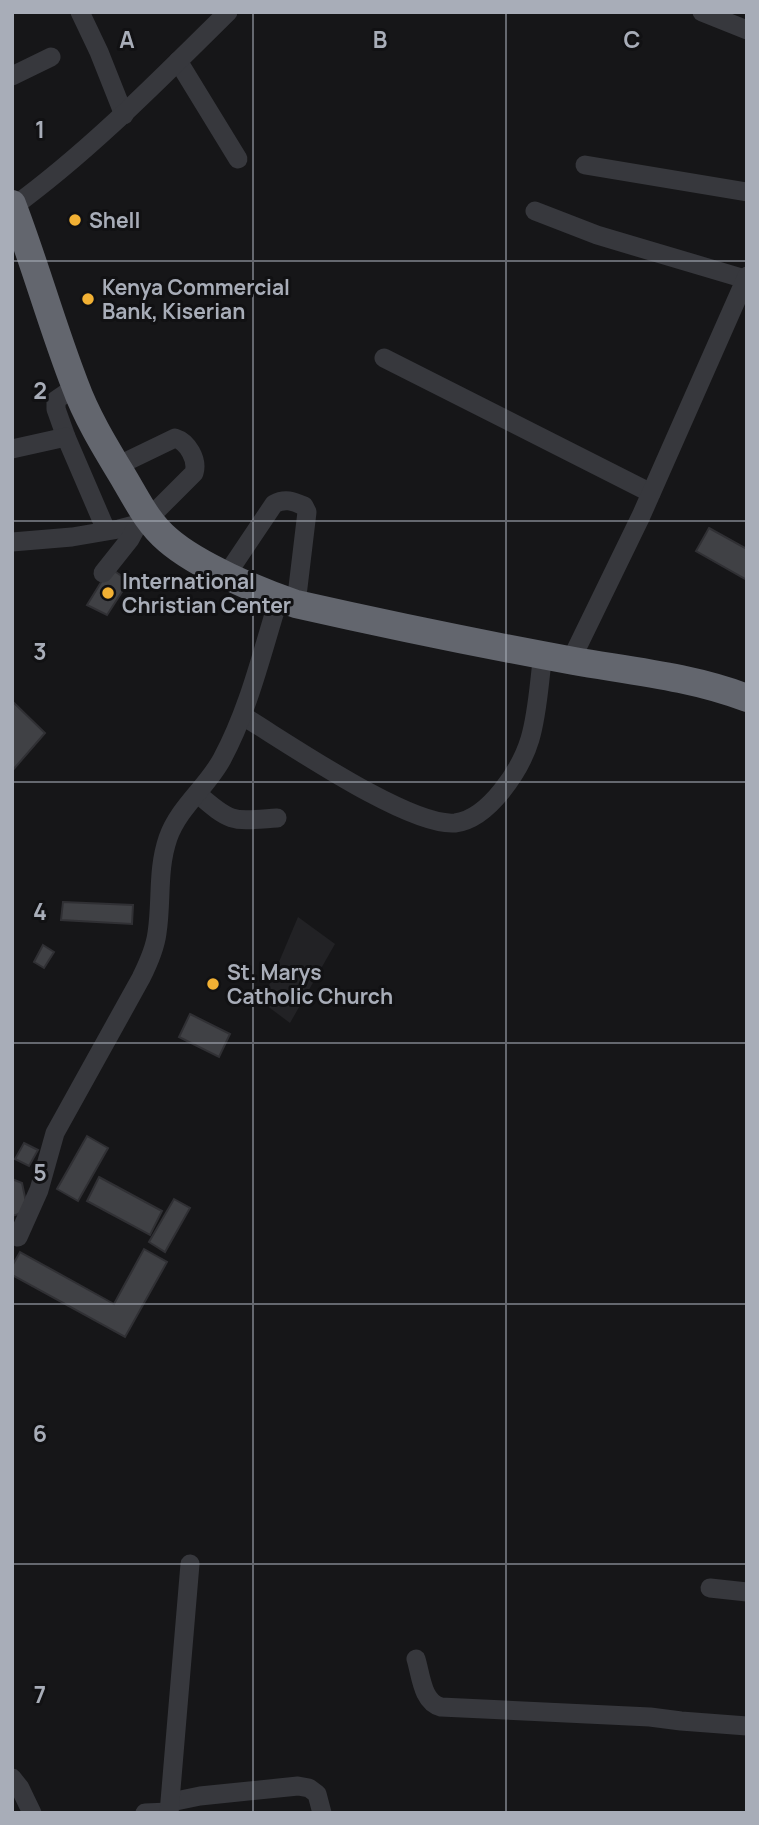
<svg xmlns="http://www.w3.org/2000/svg" width="759" height="1825" font-family="Manrope,sans-serif">
<style>
.built{fill:#222225}
.building{fill:#404145;stroke:#303034;stroke-width:2}
.lines{fill:none;stroke-linecap:round;stroke-linejoin:round}
.minor{stroke:#37383d;stroke-width:19}
.highway{stroke:#63666e;stroke-width:28}
.grid{fill:none;stroke:#a8adb8;stroke-width:2;stroke-opacity:0.55}
.poi-dot{fill:#f2b134;stroke:#111113;stroke-width:2.5}
.labels{text-anchor:middle;dominant-baseline:central;stroke-width:6;stroke-linejoin:round;paint-order:stroke}
.poi-label{font-size:21px;font-weight:bold;fill:#a8adb8;stroke:#111113;text-anchor:start}
.grid-label{font-size:23px;text-anchor:middle;font-weight:bold;fill:#a8adb8;stroke:#111113;stroke-width:6;stroke-linejoin:round;paint-order:stroke}
</style>
<rect width="100%" height="100%" fill="#161618"/>
<path class="built" d="M298,917l37,27 -45,79 -28,-21z"/>
<g class="building">
<path d="M709,528l38,21v31l-51,-29z"/>
<path d="M110,568l19,13 -22,34 -20,-10z"/>
<path d="M12,701l33,32 -33,38z"/>
<path d="M63,902l70,3 -1,19 -71,-4z"/>
<path d="M43,945l11,7 -10,16 -10,-6z"/>
<path d="M190,1014l40,20 -11,23 -40,-20z"/>
<path d="M87,1136l21,12 -30,53 -21,-12z"/>
<path d="M24,1143l14,7 -9,16 -14,-7z"/>
<path d="M99,1177l63,34 -12,24 -63,-34z"/>
<path d="M12,1179l10,4 4,19 -7,12 -7,2z"/>
<path d="M174,1199l16,9 -25,44 -16,-10z"/>
<path d="M144,1249l23,13 -42,75 -113,-62v-9l8,-14 94,52z"/>
</g>
<g class="lines">
<g class="minor">
<path d="M80,12l19,40 25,63"/>
<path d="M702,12l45,18"/>
<path d="M178,61l60,98"/>
<path d="M12,76l39,-19"/>
<path d="M585,165l162,27"/>
<path d="M13,207c79,-58 146,-127 215,-195"/>
<path d="M535,211l62,24 148,44"/>
<path d="M384,358l267,135"/>
<path d="M66,437l-10,-28v-9l19,-13"/>
<path d="M12,449l54,-12 40,93"/>
<path d="M12,542l60,-5 47,-8 19,-5 9,-4 47,-47c4,-13 -6,-31 -19,-35l-58,28"/>
<path d="M103,573l27,-34 8,-15"/>
<path d="M227,574l47,-70c11,-6 19,-3 30,2l3,6 -11,92"/>
<path d="M571,660l70,-144 106,-240"/>
<path d="M243,716c43,26 166,111 212,107 34,-4 66,-54 75,-84 8,-27 9,-57 13,-85"/>
<path d="M198,794c34,30 35,27 79,24"/>
<path d="M18,1237l21,-47 16,-57 86,-155c7,-14 14,-29 16,-45 5,-32 0,-63 11,-95 11,-31 39,-51 54,-79 27,-50 40,-107 57,-161"/>
<path d="M710,1588l37,4"/>
<path d="M416,1659c5,16 6,43 25,48l209,10 31,4 66,5"/>
<path d="M12,1778l8,10 12,25"/>
<path d="M171,1802l29,-6 98,-10 11,2 8,6 5,19"/>
<path d="M145,1813l24,-1"/>
<path d="M169,1813l21,-249"/>
</g>
<path class="highway" d="M12,204c23,60 40,122 63,181 12,33 32,65 50,95 13,22 23,43 43,60 30,26 90,51 128,64 93,21 185,40 278,57 58,10 118,16 173,37"/>
</g>
<path class="grid" d="M253,12v1801M506,12v1801M12,261h735M12,521h735M12,782h735M12,1043h735M12,1304h735M12,1564h735"/>
<g class="poi-dot">
<circle cx="75" cy="220" r="7"/>
<circle cx="88" cy="299" r="7"/>
<circle cx="108" cy="593" r="7"/>
<circle cx="213" cy="984" r="7"/>
</g>
<g class="labels">
<g class="poi-label">
<text x="89" y="220">Shell</text>
<text x="102" y="287">Kenya Commercial<tspan x="102" dy="24">Bank, Kiserian</tspan></text>
<text x="122" y="581">International<tspan x="122" dy="24">Christian Center</tspan></text>
<text x="227" y="972">St. Marys<tspan x="227" dy="24">Catholic Church</tspan></text>
</g>
</g>
<g class="grid-label">
<text x="127" y="48">A</text>
<text x="380" y="48">B</text>
<text x="632" y="48">C</text>
<text x="40" y="138">1</text>
<text x="40" y="399">2</text>
<text x="40" y="660">3</text>
<text x="40" y="920">4</text>
<text x="40" y="1181">5</text>
<text x="40" y="1442">6</text>
<text x="40" y="1703">7</text>
</g>
<rect width="759" height="1825" fill="none" stroke="#a8adb8" stroke-width="28"/>
</svg>
